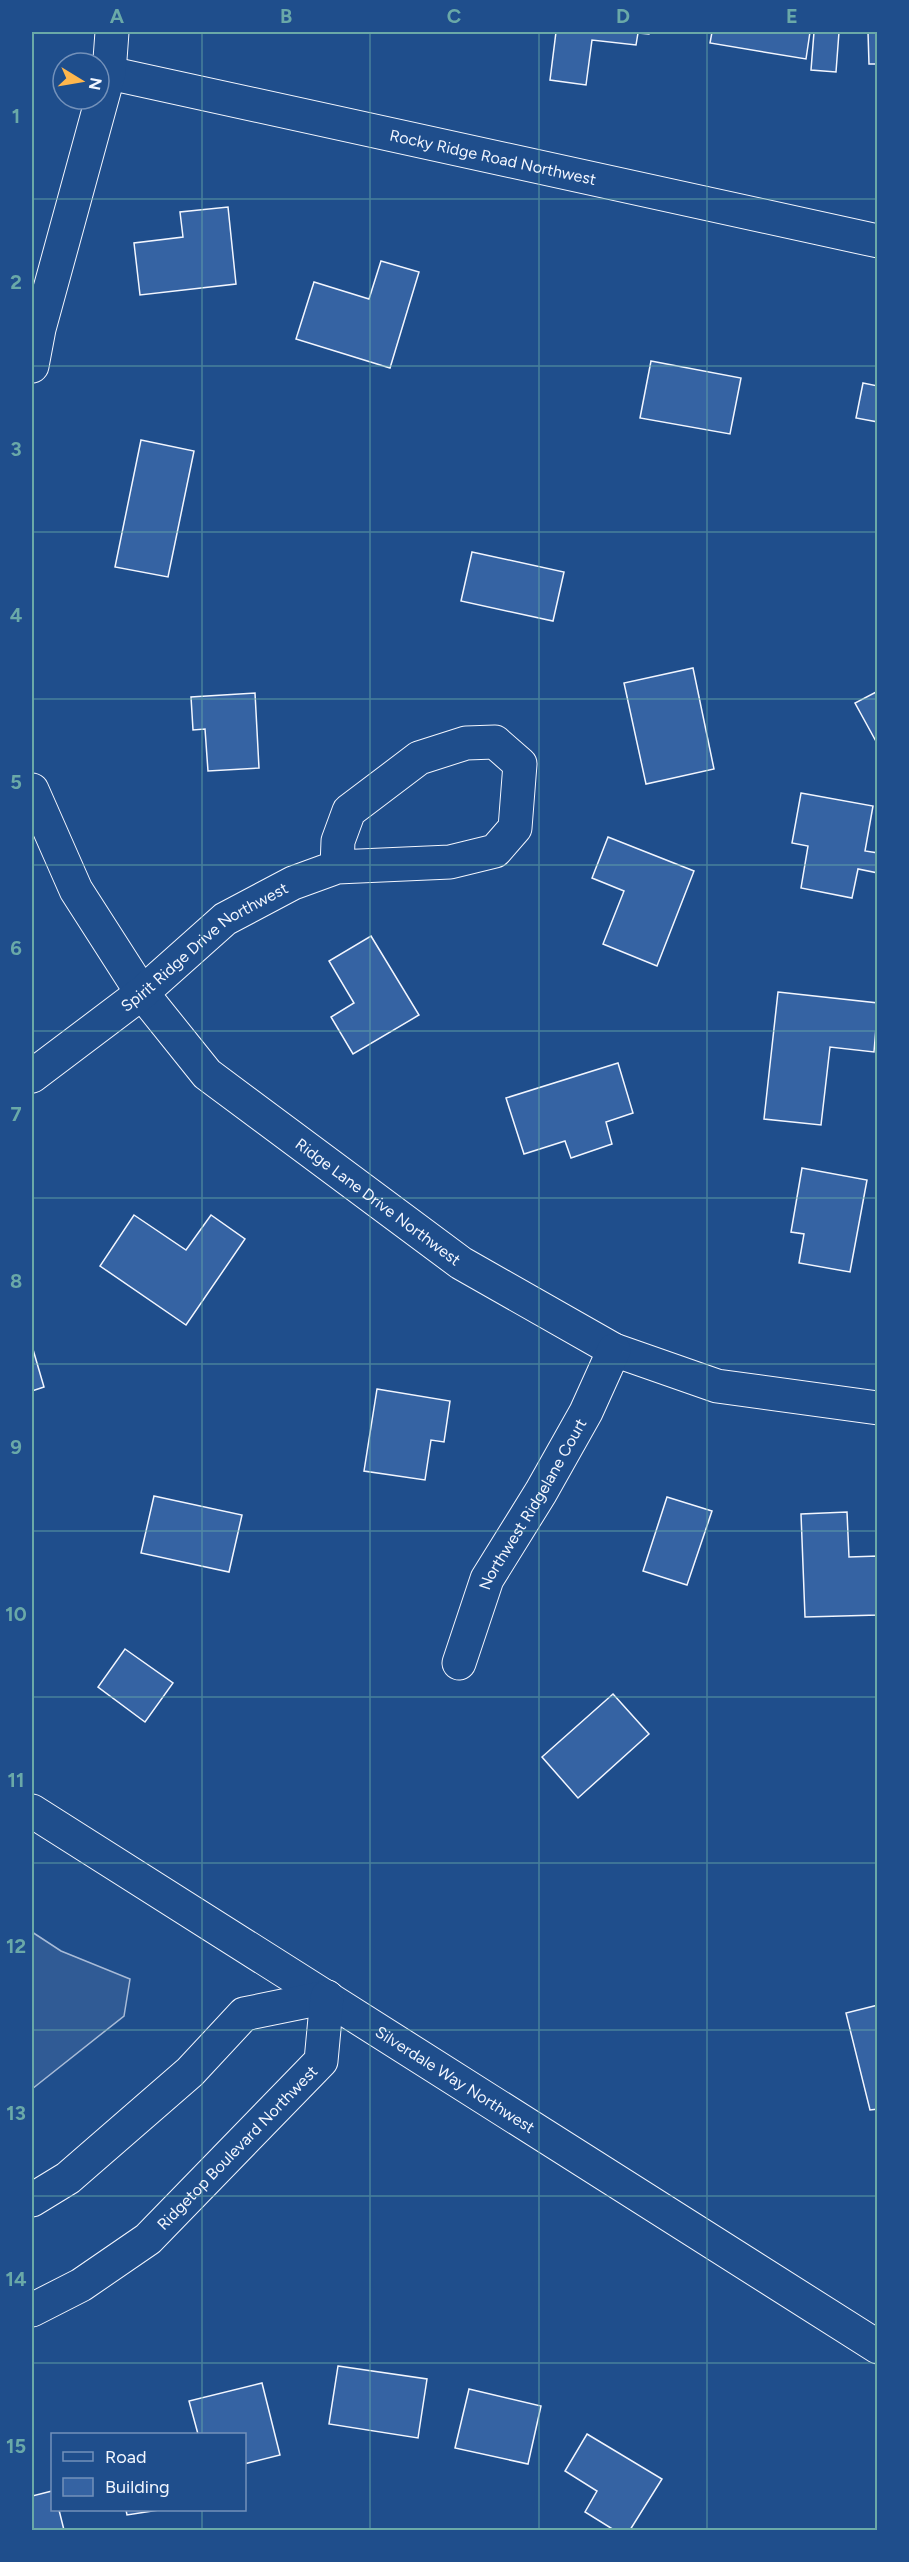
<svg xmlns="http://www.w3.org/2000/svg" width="909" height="2562" font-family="Figtree,sans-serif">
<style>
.built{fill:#305b95;stroke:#a8bbd7;stroke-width:1.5}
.building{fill:#3563a3;stroke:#f2f6ff;stroke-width:1.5}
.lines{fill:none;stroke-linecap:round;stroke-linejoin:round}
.street-casing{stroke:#f2f6ff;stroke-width:35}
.secondary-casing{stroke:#f2f6ff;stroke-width:35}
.street{stroke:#1f4e8c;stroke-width:33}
.secondary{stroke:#1f4e8c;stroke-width:33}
.grid{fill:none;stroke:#6aa9a8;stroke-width:1.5;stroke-opacity:0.55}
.labels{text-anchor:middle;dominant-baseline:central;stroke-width:4.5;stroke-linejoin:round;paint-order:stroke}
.street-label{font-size:16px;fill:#f2f6ff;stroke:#1f4e8c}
.neatline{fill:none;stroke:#6aa9a8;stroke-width:2}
.grid-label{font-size:20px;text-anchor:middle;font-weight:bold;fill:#6aa9a8}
</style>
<rect width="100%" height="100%" fill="#1f4e8c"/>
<path class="built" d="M32,1932l29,19 69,28 -6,37 -92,73z"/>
<g class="building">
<path d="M556,32h94l-1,2 -11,-1 -2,12 -44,-5 -6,45 -36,-5z"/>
<path d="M712,32h98l-4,27 -96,-16z"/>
<path d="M814,32h25l-3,40 -25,-2z"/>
<path d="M868,32h10v32h-9z"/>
<path d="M228,207l8,77 -96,11 -6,-52 49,-6 -3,-25z"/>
<path d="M381,261l38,11 -29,96 -94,-29 18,-57 55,17z"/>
<path d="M651,361l90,17 -11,56 -90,-16z"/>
<path d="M863,383l15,3v36l-22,-4z"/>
<path d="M141,440l53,11 -26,126 -53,-10z"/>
<path d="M472,552l92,20 -11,49 -92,-20z"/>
<path d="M693,668l21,101 -68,15 -22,-101z"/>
<path d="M878,691v54l-23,-42z"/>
<path d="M255,693l4,75 -51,3 -3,-42 -12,1 -2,-33z"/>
<path d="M801,793l72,13 -8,45 13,2v20l-20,-4 -6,29 -51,-10 7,-42 -16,-3z"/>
<path d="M608,837l86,34 -37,95 -54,-22 21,-53 -32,-13z"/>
<path d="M371,936l48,79 -66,39 -22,-37 23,-14 -25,-42z"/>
<path d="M778,992l100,11 -4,49 -44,-5 -9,78 -57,-6z"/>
<path d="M618,1063l15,50 -27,9 6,22 -41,14 -6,-17 -41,13 -18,-56z"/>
<path d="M802,1168l65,12 -17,92 -51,-9 5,-29 -13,-2z"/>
<path d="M134,1215l52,35 25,-35 34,24 -59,86 -86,-59z"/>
<path d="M32,1346l12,41 -12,4z"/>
<path d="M377,1389l73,12 -6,41 -13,-2 -6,40 -61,-9z"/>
<path d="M154,1496l88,19 -13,57 -88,-19z"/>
<path d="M667,1497l45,14 -25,74 -44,-14z"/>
<path d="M847,1512l2,45 29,-1v59l-73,2 -4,-103z"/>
<path d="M125,1649l48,34 -28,39 -47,-35z"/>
<path d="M613,1694l36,40 -71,64 -36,-41z"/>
<path d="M878,2005v104l-8,1 -24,-97z"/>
<path d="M338,2366l89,13 -9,59 -89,-14z"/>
<path d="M262,2383l18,72 -36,9v-30h-46l-9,-33z"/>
<path d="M469,2389l72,17 -13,58 -73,-16z"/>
<path d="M587,2434l75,45 -32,51h-16l-29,-18 12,-21 -32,-20z"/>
<path d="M52,2491v19h7l5,20h-32v-34z"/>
<path d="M126,2510h33l-32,5z"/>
</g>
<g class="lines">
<defs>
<g id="street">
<path id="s1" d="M109,73l769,168"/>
<path d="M32,366l7,-37 70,-256 3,-41"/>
<path id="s2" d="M32,790l44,100 66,103 65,81 254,189 153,87 103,36 161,22"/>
<path id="s3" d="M32,1076l110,-83 83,-74 68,-36 44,-16 113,-5 45,-11 20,-23 5,-64 -25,-22 -29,1 -47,15 -70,53 -11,30 -1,26"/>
<path id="s4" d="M459,1663l28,-84 54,-87 45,-80 28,-62"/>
</g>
<g id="secondary">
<path id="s5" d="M32,1811l846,536"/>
<path d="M32,2200l36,-22 122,-106 54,-58 83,-17"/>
<path id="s6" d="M32,2310l49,-25 67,-46 173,-178 6,-64"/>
</g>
</defs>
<use href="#street" class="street-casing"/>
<use href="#secondary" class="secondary-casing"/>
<use href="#street" class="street"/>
<use href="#secondary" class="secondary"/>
</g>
<path class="grid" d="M202,32v2402M370,32v2498M539,32v2498M707,32v2498M32,199h846M32,366h846M32,532h846M32,699h846M32,865h846M32,1031h846M32,1198h846M32,1364h846M32,1531h846M32,1697h846M32,1863h846M32,2030h846M32,2196h846M32,2363h846M202,2510v20"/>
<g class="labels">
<g class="street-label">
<text stroke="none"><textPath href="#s1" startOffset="393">Rocky Ridge Road Northwest</textPath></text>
<text stroke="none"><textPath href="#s3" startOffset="216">Spirit Ridge Drive Northwest</textPath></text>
<text stroke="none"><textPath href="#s2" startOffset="549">Ridge Lane Drive Northwest</textPath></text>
<text stroke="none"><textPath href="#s4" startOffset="176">Northwest Ridgelane Court</textPath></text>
<text stroke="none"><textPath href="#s5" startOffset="501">Silverdale Way Northwest</textPath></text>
<text stroke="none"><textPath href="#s6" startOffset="264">Ridgetop Boulevard Northwest</textPath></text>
</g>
</g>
<rect width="909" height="2562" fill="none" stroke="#1f4e8c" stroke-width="66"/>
<rect x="51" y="2433" width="195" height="78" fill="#1f4e8c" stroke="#7391ba" stroke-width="1.5"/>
<rect x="63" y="2452" width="30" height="9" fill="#1f4e8c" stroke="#7391ba" stroke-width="1.5"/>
<text x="105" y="2463" font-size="18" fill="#f2f6ff">Road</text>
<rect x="63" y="2478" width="30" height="18" fill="#3563a3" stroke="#7391ba" stroke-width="1.5"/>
<text x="105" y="2493" font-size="18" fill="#f2f6ff">Building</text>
<g transform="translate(81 81) rotate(101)"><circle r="28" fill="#1f4e8c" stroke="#7391ba" stroke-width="1.5"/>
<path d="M0-4.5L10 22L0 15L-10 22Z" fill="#ffb74d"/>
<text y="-9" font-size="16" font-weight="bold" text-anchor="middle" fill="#f2f6ff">N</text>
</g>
<rect x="33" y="33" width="843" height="2496" class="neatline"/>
<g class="grid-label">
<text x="117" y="23">A</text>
<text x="286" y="23">B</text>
<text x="454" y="23">C</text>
<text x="623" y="23">D</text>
<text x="792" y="23">E</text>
<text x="16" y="123">1</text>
<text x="16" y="289">2</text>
<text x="16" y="456">3</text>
<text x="16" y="622">4</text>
<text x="16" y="789">5</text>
<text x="16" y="955">6</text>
<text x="16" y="1121">7</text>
<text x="16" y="1288">8</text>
<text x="16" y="1454">9</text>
<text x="16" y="1621">10</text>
<text x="16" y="1787">11</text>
<text x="16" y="1953">12</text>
<text x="16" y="2120">13</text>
<text x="16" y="2286">14</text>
<text x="16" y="2453">15</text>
</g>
</svg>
